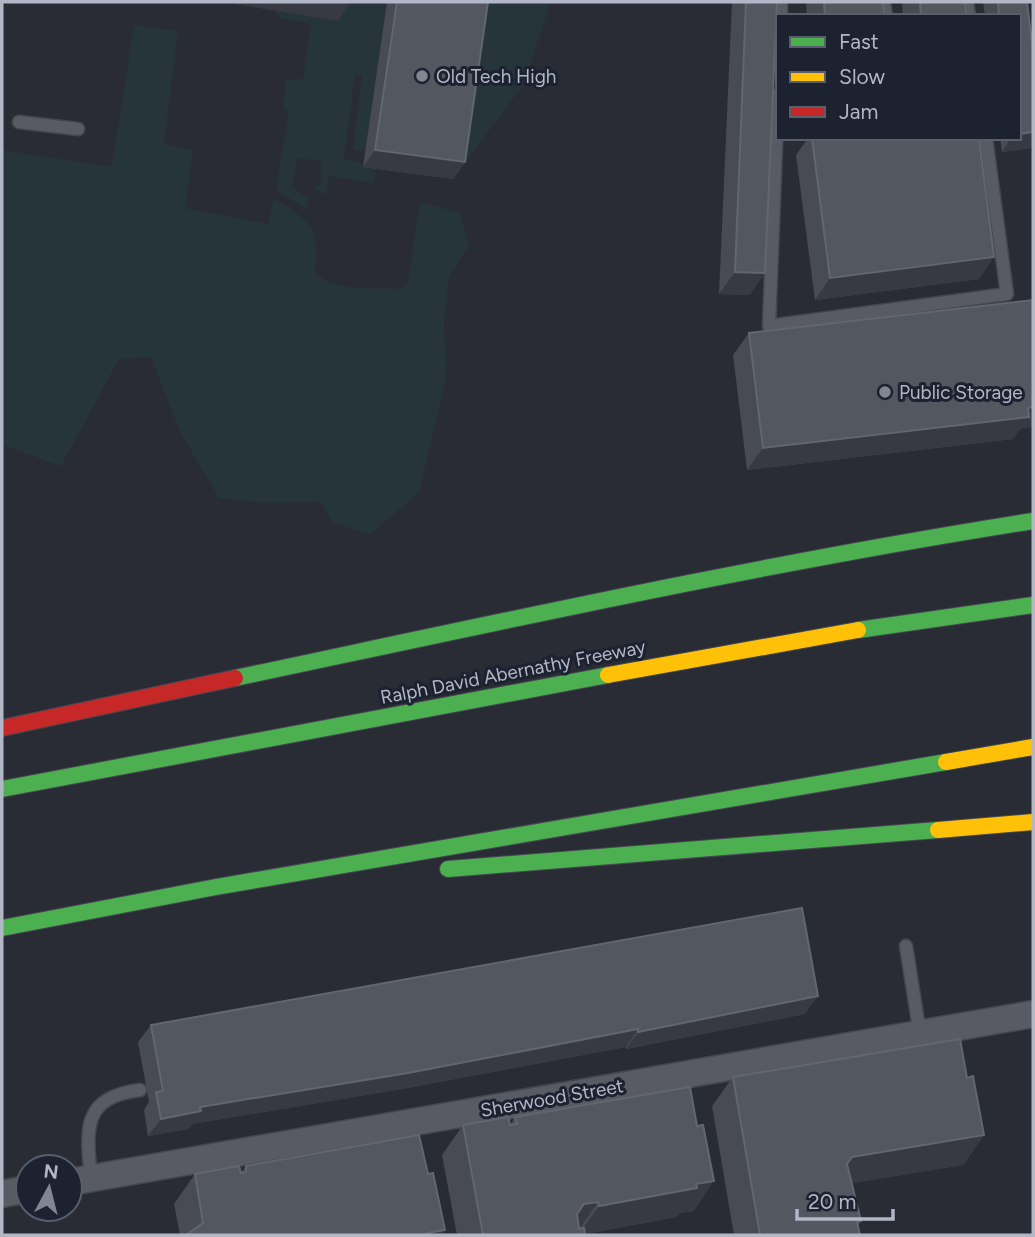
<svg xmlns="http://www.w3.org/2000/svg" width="1035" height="1237" font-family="Figtree,sans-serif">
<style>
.grass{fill:#26353a}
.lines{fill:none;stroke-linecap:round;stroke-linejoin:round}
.lane-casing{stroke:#45474e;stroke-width:15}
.street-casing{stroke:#45474e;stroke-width:29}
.fast-casing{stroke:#454851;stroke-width:18}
.slow-casing{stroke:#454851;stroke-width:18}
.jam-casing{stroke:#454851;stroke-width:18}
.lane{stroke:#585b63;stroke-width:12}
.street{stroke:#585b63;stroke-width:26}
.fast{stroke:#4caf50;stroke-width:16}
.slow{stroke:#ffc107;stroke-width:16}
.jam{stroke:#c62828;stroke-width:16}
.wall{fill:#484b53}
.shaded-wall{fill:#373a42}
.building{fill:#53575f;stroke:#62666f;stroke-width:2}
.poi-dot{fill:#828693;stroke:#1c222f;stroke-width:2.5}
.labels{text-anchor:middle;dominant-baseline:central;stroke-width:6;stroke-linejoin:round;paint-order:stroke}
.poi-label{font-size:19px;fill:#b2b7c6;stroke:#1c222f;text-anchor:start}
.street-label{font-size:19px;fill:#b2b7c6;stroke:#1c222f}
</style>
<rect width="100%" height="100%" fill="#292c35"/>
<g class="grass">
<path d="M340,2h47l-21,149 -13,-2 9,-73 -7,-1 -11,83 32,10 -2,15 -45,-7 -4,19 -10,-6 6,-6 1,-22 -25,-3 -5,30 17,11 -3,10 -30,-19 13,-78 -6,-4 3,-28 17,-1 8,-55 -34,-7v-8l60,11z"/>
<path d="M479,2h72l-28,83 -70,94z"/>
<path d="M134,25l44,6 -14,113 29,6 -8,58 83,16 6,-26c37,25 46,27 41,74 18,21 61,15 87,17l6,-8 12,-79 40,11 9,33 -20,30 -5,48 2,54 -27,115 -49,41 -37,-11 -12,-21 -56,1 -46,-5 -39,-66 -29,-75 -32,2 -58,107 -59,-21v-295l110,17z"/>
</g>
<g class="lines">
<defs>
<g id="lane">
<path d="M884,2l2,14"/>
<path d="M967,2l2,14"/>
<path d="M781,16v-14"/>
<path d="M778,95l-9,231 238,-32 -21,-156"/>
<path d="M19,122l59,7"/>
<path d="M906,946l14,88"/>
<path d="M91,1178c-5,-49 -9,-81 49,-88"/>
</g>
<g id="street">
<path d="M70,1182l963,-168"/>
<path d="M2,1194l26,-5"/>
</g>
<g id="fast">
<path d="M858,630l175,-25"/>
<path d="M235,678c265,-56 530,-115 798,-157"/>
<path d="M2,789l606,-114"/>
<path d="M448,869l490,-39"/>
<path d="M2,928l214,-41 730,-125"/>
</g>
<g id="slow">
<path d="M608,675l250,-45"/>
<path d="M946,762l87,-15"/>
<path d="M938,830l95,-8"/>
</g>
<path id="jam" d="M2,728l233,-50"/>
</defs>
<use href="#lane" class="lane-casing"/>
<use href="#street" class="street-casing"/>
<use href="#fast" class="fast-casing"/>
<use href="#slow" class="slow-casing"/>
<use href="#jam" class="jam-casing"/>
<use href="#lane" class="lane"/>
<use href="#street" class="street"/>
<use href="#fast" class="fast"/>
<use href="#slow" class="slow"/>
<use href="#jam" class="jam"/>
</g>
<g class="wall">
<path d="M387,2h101l-23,160 -12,17 -90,-12z"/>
<path d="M732,2h45l-27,293 -31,-1z"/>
<path d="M806,2h77l1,14h-77z"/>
<path d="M902,2h63l1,14h-63z"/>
<path d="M983,2h44l5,43 1,-1v101l-2,3 -29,4 -2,-14h19v-122h-34z"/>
<path d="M808,138h171v141l-164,21 -19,-145z"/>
<path d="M749,333l271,96 -7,10 -266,31 -14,-115z"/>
<path d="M805,1014l-179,35v-2l-230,43 -204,34 -3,5 -41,7 -4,-26 5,-8 -11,-60 13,-17z"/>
<path d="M733,1077l234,1 17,57 -21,30 -111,18 9,38 -3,4 2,10h-126l-22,-129z"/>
<path d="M515,1117l179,94 -14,2 -4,4 -91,17v1h-128l-15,-80 21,-30h47z"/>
<path d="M246,1166l195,69h-261l-6,-31 21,-30 46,-1z"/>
</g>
<g class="shaded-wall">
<path d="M222,2h118l10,1 -12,18z"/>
<path d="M1033,132v13l-2,3 -29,4 9,-14h8v-4z"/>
<path d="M375,150l90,12 -12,17 -90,-12z"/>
<path d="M994,257l-15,22 -164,21 15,-22z"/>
<path d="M735,272l30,1 -15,22 -31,-1z"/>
<path d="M1033,407v20l-13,2 -7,10 -266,31 16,-22z"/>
<path d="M818,996l-13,18 -179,35 12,-17z"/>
<path d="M638,1029l-12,18 -230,43 -204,34 -3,5 -41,7 13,-17 39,-12z"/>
<path d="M984,1135l-21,30 -132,22 21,-30z"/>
<path d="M714,1181l-20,30 -14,2 -4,4 -98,18 21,-29 97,-22z"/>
<path d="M598,1202l-20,29 -17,4 23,-31z"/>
<path d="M445,1230l-4,5h-16l2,-2z"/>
</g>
<g class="building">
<path d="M397,2h91l-23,160 -90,-12z"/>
<path d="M746,2h31l-12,271 -30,-1z"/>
<path d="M824,2h59l1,14h-59z"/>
<path d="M920,2h45l1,14h-45z"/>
<path d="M998,2h29l6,50v80l-14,2v-118h-20z"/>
<path d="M812,138h167l15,119 -164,21z"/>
<path d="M1033,300v107l-5,1 1,9 -266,31 -14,-115z"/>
<path d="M802,908l16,88 -180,36v-3l-230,44 -208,34 1,4 -40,8 -5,-27 7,-1 -12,-66z"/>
<path d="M960,1039l7,39 6,-2 11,59 -132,22 -5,7 14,57 -4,1 3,13h-100l-27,-158z"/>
<path d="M690,1087l7,39 6,-1 11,56 -18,3 1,4 -98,18 -1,-4 -14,2 -7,10 2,15 5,-1 1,7h-102l-20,-110 45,-8 2,8 7,-1 -2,-7z"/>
<path d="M419,1135l9,39 5,-1 12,57 -18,3v2h-241l17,-12 -8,-49 44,-8 2,7 5,-1v-6z"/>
</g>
<g class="poi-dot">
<circle cx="422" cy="76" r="7"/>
<circle cx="885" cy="392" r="7"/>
</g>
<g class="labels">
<g class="poi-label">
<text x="436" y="76">Old Tech High</text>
<text x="899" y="392">Public Storage</text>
</g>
<g class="street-label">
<text transform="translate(513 672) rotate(-11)">Ralph David Abernathy Freeway</text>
<text transform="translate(552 1098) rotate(-10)">Sherwood Street</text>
</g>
</g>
<rect width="1035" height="1237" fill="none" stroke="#b2b7c6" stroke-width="7"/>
<rect x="776" y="14" width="245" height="126" fill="#1c222f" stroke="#585e6b" stroke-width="2"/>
<rect x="790" y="37" width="35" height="10" fill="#4caf50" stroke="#585e6b" stroke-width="2"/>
<text x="839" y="49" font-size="21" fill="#b2b7c6">Fast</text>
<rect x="790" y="72" width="35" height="10" fill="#ffc107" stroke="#585e6b" stroke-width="2"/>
<text x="839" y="84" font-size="21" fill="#b2b7c6">Slow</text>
<rect x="790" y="107" width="35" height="10" fill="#c62828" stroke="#585e6b" stroke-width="2"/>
<text x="839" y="119" font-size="21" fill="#b2b7c6">Jam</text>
<g transform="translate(49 1188) rotate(7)"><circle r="33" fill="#1c222f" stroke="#585e6b" stroke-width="2"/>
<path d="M0-5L12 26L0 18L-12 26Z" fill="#828693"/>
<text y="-10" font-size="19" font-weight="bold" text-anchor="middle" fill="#b2b7c6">N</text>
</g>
<path d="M797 1209v10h96v-10" fill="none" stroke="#b2b7c6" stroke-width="3.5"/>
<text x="808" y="1209" font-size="21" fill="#b2b7c6" stroke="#1c222f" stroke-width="5" paint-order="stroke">20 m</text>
</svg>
